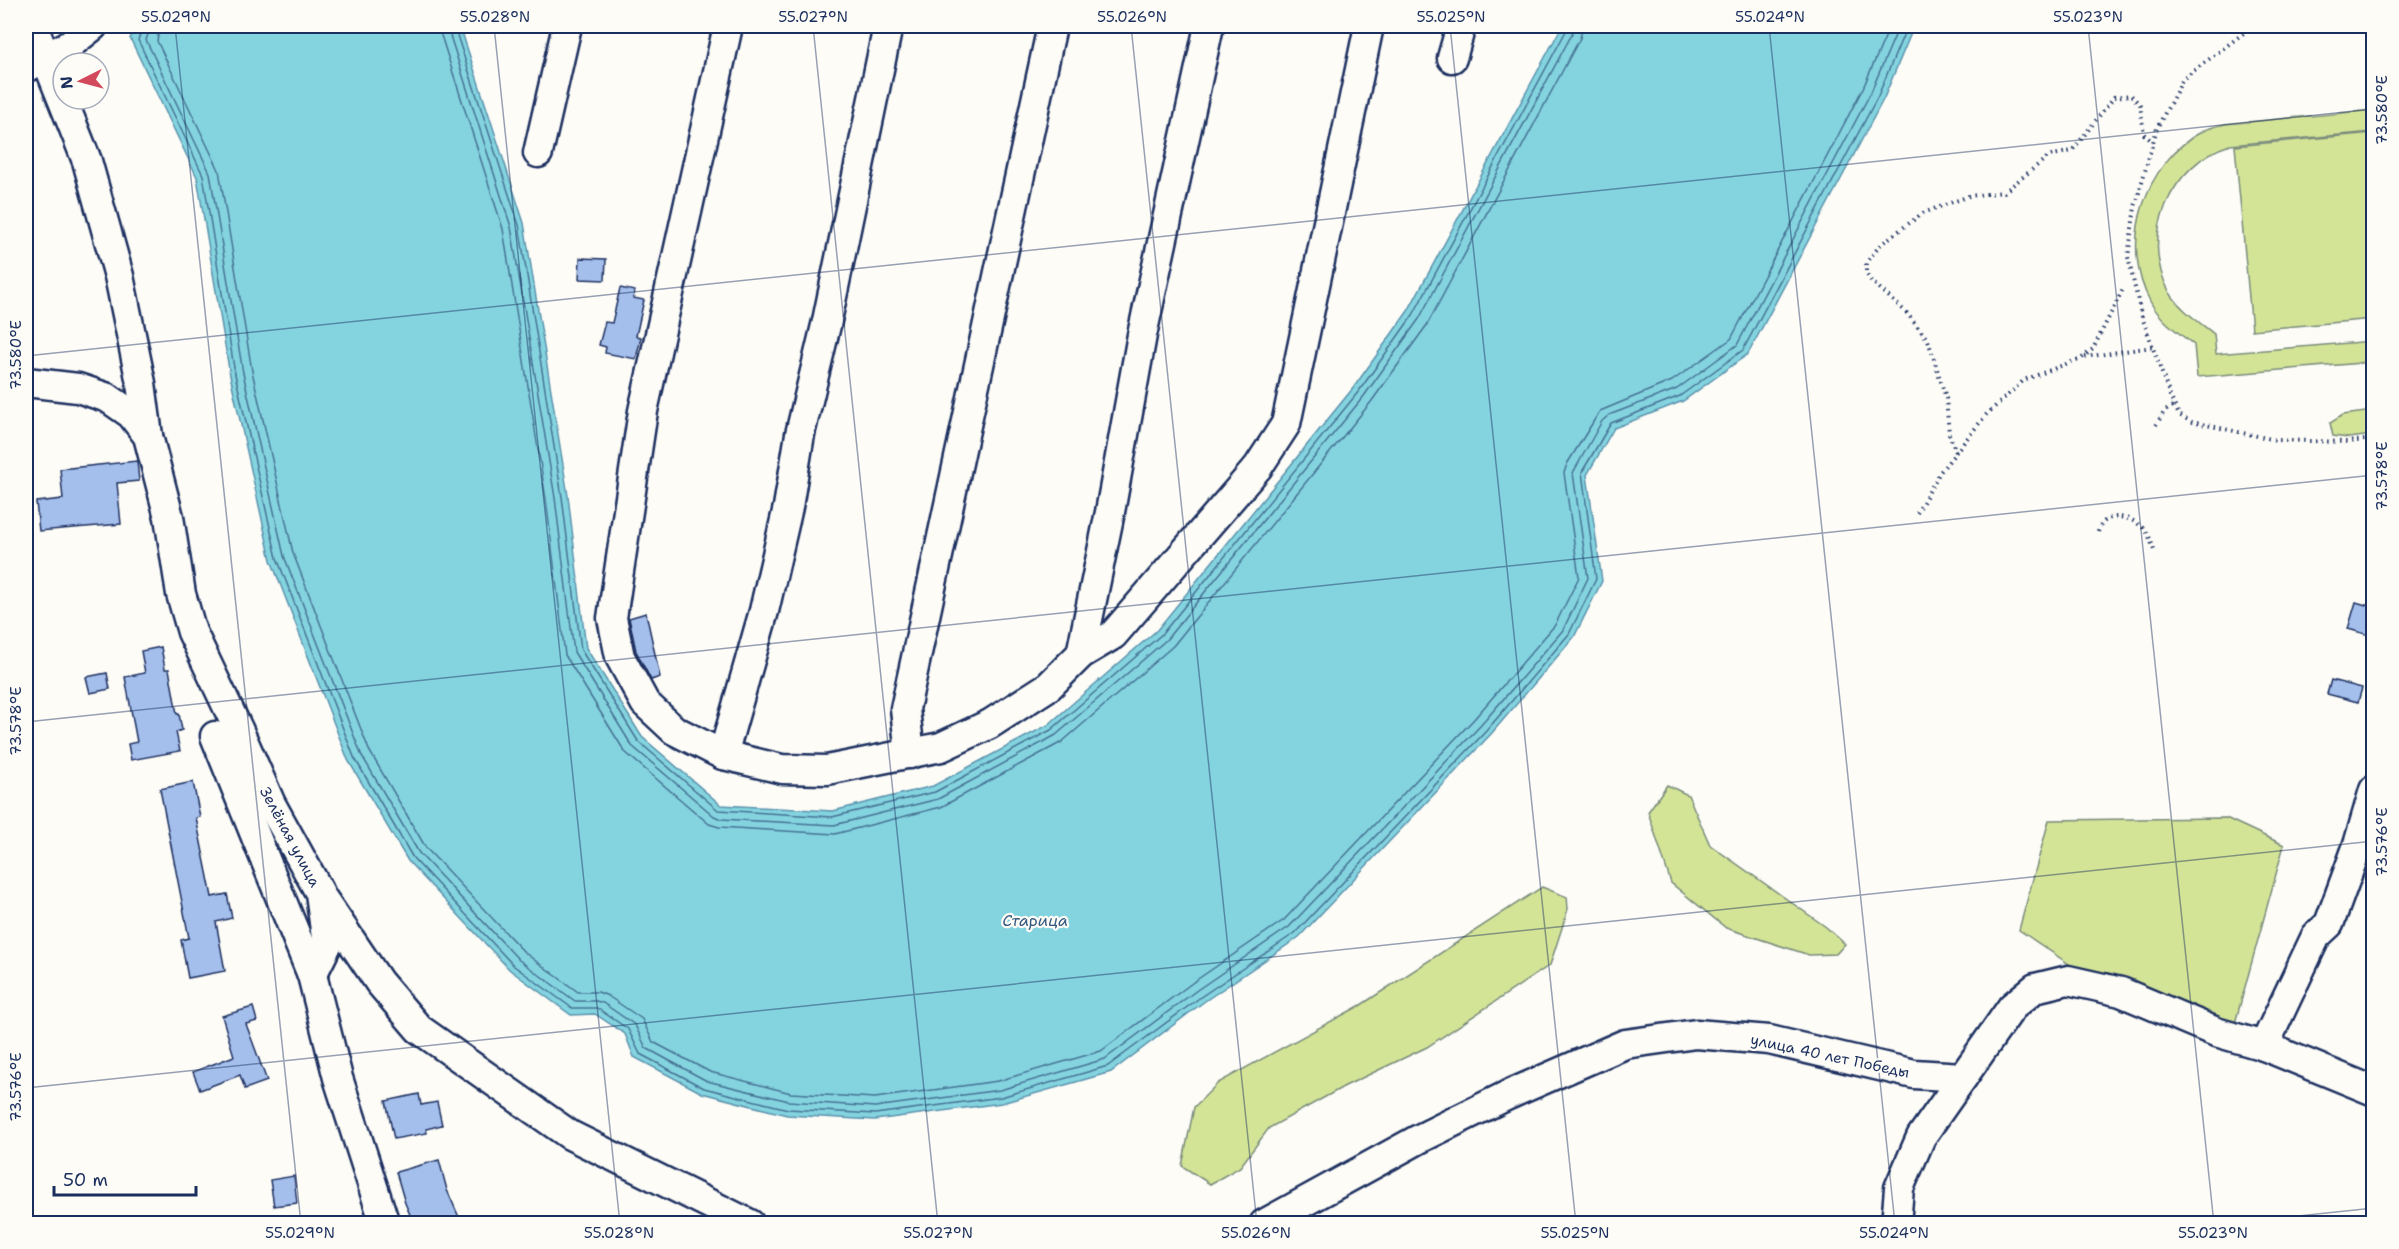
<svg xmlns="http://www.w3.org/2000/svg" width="2399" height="1249" font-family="'Shantell Sans',sans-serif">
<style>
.green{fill:#d4e497;stroke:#788a7a;stroke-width:1.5}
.water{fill:#84d4e0;stroke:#5a92ac;stroke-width:1.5}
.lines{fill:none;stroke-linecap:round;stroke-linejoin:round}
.shore{stroke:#457192;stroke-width:1.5}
.building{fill:#a5bfec;stroke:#1b2f5e;stroke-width:1.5}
.minor-casing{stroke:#1b2f5e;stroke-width:33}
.path{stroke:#1b2f5e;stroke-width:4;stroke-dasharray:1.5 4.5;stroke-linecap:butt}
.minor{stroke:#fdfcf7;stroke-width:28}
.ticks{fill:none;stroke:#1b2f5e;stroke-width:1.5;stroke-opacity:0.45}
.labels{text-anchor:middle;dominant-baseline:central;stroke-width:4.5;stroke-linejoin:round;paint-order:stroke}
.street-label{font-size:15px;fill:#1b2f5e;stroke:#fdfcf7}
.water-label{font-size:16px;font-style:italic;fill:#35587e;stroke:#fdfcf7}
.neatline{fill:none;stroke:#1b2f5e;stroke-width:2}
.ticks-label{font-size:15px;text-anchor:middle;fill:#1b2f5e}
</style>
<rect width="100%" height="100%" fill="#fdfcf7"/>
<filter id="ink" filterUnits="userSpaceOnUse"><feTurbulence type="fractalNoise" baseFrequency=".0167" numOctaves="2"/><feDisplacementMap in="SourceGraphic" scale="12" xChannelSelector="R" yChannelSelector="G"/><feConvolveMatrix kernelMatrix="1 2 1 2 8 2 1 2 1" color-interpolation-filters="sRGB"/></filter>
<g filter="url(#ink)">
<g class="green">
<path d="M2373,110v22l-143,13c-59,18 -92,92 -60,148 10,16 29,29 44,41l2,20 157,-13v21l-176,15 -3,-32c-15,-12 -34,-25 -43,-42 -33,-59 -7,-141 52,-172 7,-4 15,-5 22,-7z"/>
<path d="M2373,133v186l-121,11 -17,-184z"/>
<path d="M2373,411v24l-25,3 -15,-2 -3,-13 13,-8z"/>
<path d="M1667,785l21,10 22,50 116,82 19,17 -9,10 -27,1 -83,-27 -55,-45 -23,-71z"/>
<path d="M2226,818l58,27 -50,182 -162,-61 -53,-36 30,-110z"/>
<path d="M1542,887l25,10 1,12 -18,56 -123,82 -82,39 -76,42 -29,39 -30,17 -28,-18 12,-59 24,-24 143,-78z"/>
</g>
<path class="water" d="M138,26h322l64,197 44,273 18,152 56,89 79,68 112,6 100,-25 115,-61 109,-95 197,-243 54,-76 154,-285h352l-30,72 -136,256 -65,47 -69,27 -27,47 15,106 -28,56 -83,97 -192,203 -94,64 -94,71 -109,31 -127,17 -88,-5 -85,-22 -68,-36 -9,-23 -30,-20 -24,1 -61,-45 -102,-109 -60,-101 -77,-200 -41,-185 -33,-198 -67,-139z"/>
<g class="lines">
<g class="shore">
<path d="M143,26l-5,14 65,135 32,199 42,184 77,199 59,101 101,108 58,42h25l31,21 12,25 64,34 84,21 87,5 126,-17 107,-31 94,-70 93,-63 192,-203 82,-96 27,-55 -14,-107 29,-49 69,-27 63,-46 135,-254 29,-70"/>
<path d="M151,26l-5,14 64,133 33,200 41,183 77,198 58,99 100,107 56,41h21l7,2 32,22 11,23 61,33 82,20 86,6 125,-17 105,-31 92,-69 92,-63 192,-202 82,-95 25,-52 -15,-105 29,-52 7,-6 68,-26 60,-44 134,-253 28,-66"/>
<path d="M160,26l-3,15 62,129 33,201 41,182 76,197 57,98 99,105 53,39h20l10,4 34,23 11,23 57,30 81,21 84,5 123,-17 103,-30 91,-68 92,-63 190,-201 81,-94 24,-48 -15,-104 3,-9 33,-53 72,-30 59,-42 132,-251 27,-62"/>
<path d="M438,26l65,203 43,270 19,156 60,97 84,72 10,3 116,7 106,-27 121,-65 111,-96 198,-244 56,-77 153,-287 3,-12"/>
<path d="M447,26l64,201 44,271 19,154 58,94 82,70 7,3 113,6 104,-26 118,-64 110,-95 198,-244 55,-77 153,-285 2,-8"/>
<path d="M454,26l65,199 43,272 19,153 57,91 80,69 114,7 103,-25 116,-62 111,-96 197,-243 54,-76 153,-284v-5"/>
</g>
</g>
<g class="building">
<path d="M580,258l26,1 -1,21 -26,-1z"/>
<path d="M620,288l15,3 -2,7 11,2 -8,36 5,1 -5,22 -31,-6 1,-6 -7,-2 6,-23 7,1z"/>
<path d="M137,461l2,20 -22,2 4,41 -82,7 -3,-29 27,-3 -3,-30z"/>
<path d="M2356,602l17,5v29l-25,-7z"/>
<path d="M646,613l14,64 -9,3 -15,-29 -7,-33z"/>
<path d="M161,647l4,22h4l8,45h2l3,16 -6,2 4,19 -49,9 -3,-16 9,-2 -12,-65 20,-4 -4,-22z"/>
<path d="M107,673l3,16 -20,4 -4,-16z"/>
<path d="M2331,680l31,8 -4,14 -31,-8z"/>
<path d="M193,782l7,35 -4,1 16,79 15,-3 5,24 -16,4 9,49 -37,7 -7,-38 8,-2 -29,-149z"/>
<path d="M253,1007l4,14 -11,3 21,57 -22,8 -5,-14 -40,15 -7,-18 41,-16 -12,-40z"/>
<path d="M419,1094l2,11 16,-3 5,23 -16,4 1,4 -33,6 -8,-38z"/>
<path d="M439,1160l8,30 15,34h-48l-9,-21 -9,-31z"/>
<path d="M294,1176l3,27 -23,3 -4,-26z"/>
</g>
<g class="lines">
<defs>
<g id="minor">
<path d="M33,26l54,135 32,115 22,107 7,53"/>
<path d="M728,26l-85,385 -31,207 8,39 25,46 29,27 49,25 59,14 45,1 114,-23 49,-23 59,-38 32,-32 32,-19 145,-168 28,-43 83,-398"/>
<path d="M1452,58l9,-32"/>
<path d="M26,68l43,-23 24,-19"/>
<path d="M538,153l29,-127"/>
<path d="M26,382l52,6 30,10 23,16 17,22 21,81 12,77 11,38 47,99 32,73 49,89 7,52 -15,30 26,103 47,146"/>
<path d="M1081,654l29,-142 32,-177 67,-309"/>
<path d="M215,736l97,239"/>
<path d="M910,754l-5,-45 147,-683"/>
<path d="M723,755l41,-144 24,-104 12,-73 27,-113 61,-295"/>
<path d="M323,899l56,83 40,47 151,106 180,89"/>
<path d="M2264,1046l52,-110 13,-12 29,-79 16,-55"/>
<path d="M1264,1224l155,-85 89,-44 117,-51 71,-10 73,6 145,34 49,3 49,-70 23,-19 33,-8 53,12 95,40 48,14 110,45"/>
<path d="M1896,1224l3,-36 22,-51 42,-60"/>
</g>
</defs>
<use href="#minor" class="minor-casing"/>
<g class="path">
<path d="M2253,26l-70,53 -26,49 -22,79 -7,50 13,57 29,82 9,19 13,7 84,18 71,2 27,-3"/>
<path d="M2085,357l67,-10"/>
<path d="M2156,425l8,-13 10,-7"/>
<path d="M1956,452l-7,-18 -3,-36 -18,-58 -22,-28 -35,-31 -5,-8v-10l15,-19 42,-31 46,-17 35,-4 45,-36 23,-5 42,-54 17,-2 9,10 4,29 9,8"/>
<path d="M1917,513l23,-41 46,-57 38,-35 58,-22 11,-9 30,-60"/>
<path d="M2098,532c6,-23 35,-16 47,-2 5,6 7,15 10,23"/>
</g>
<use href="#minor" class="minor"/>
</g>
</g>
<path class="ticks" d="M175,26l126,1198M494,26l126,1198M813,26l125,1198M1131,26l126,1198M1450,26l126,1198M1769,26l126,1198M2088,26l126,1198M26,356l2348,-247M26,722l2348,-247M26,1088l2348,-247M2221,1224l153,-16"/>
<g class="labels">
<g class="street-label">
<text transform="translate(290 837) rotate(62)">Зелёная улица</text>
<text transform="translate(1830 1056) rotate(12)">улица 40 лет Победы</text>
</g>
<g class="water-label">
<text x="1035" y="920">Старица</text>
</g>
</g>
<rect width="2399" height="1249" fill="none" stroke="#fdfcf7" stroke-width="66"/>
<g transform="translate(81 81) rotate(264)"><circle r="28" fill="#fdfcf7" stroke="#a3aaba" stroke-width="1.5"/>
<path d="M0-4.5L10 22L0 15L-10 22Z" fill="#d1495b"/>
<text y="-9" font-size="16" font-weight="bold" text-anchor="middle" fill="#1b2f5e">N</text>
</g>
<path d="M54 1186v9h142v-9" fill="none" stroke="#1b2f5e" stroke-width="3"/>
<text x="63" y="1186" font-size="18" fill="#1b2f5e" stroke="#fdfcf7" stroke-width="4.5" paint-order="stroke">50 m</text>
<rect x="33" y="33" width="2333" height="1183" class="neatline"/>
<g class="ticks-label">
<text x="176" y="22">55.029°N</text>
<text x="495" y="22">55.028°N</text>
<text x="813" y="22">55.027°N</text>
<text x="1132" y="22">55.026°N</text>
<text x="1451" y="22">55.025°N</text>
<text x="1770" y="22">55.024°N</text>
<text x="2088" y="22">55.023°N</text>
<text transform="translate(2382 110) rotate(-90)" y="5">73.580°E</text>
<text transform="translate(16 355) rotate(-90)" y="5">73.580°E</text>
<text transform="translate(2382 476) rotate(-90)" y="5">73.578°E</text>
<text transform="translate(16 721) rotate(-90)" y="5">73.578°E</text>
<text transform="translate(2382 842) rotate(-90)" y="5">73.576°E</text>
<text transform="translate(16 1087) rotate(-90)" y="5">73.576°E</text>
<text x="300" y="1238">55.029°N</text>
<text x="619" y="1238">55.028°N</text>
<text x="938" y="1238">55.027°N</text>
<text x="1256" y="1238">55.026°N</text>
<text x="1575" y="1238">55.025°N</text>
<text x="1894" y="1238">55.024°N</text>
<text x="2213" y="1238">55.023°N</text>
</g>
</svg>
